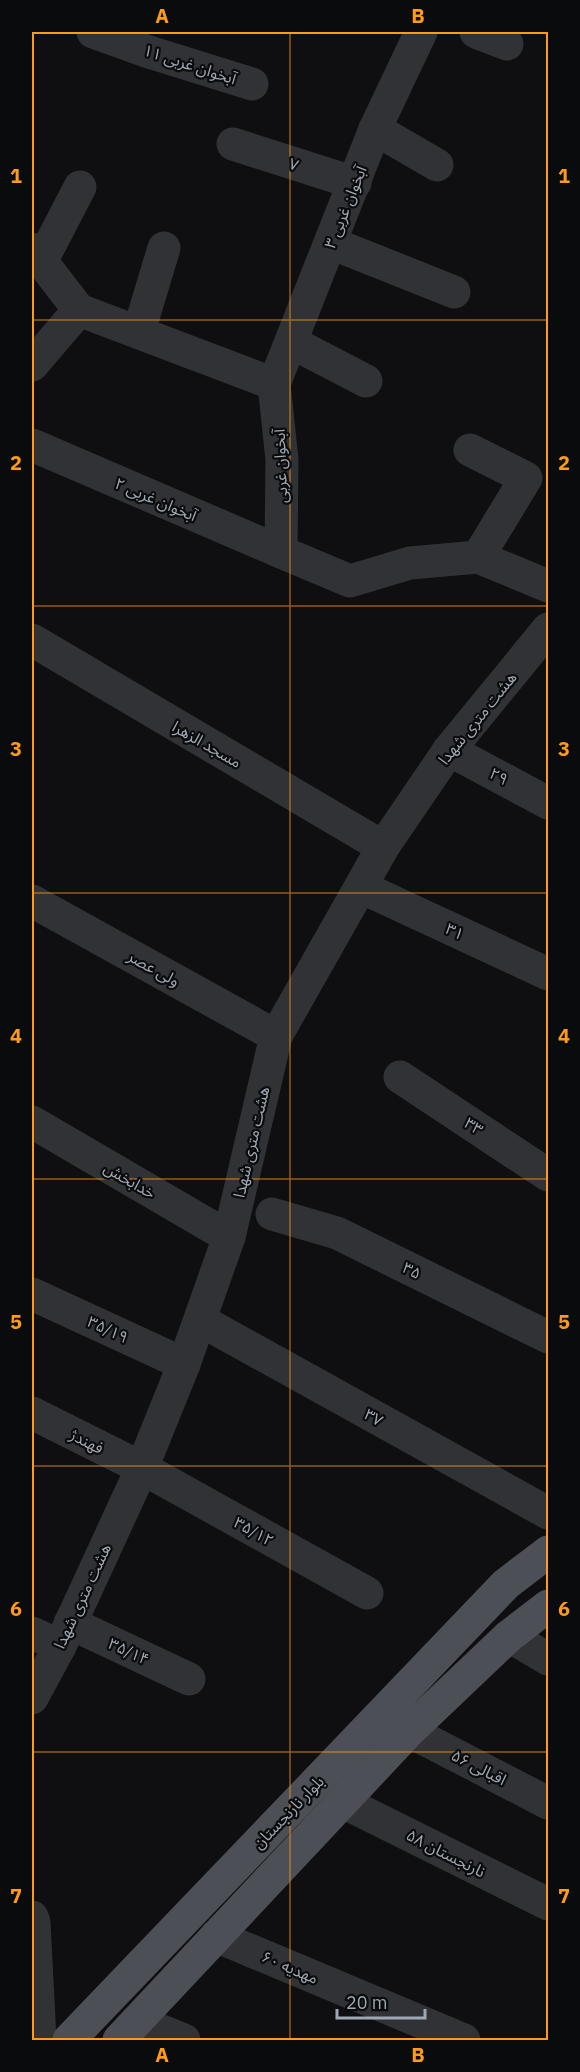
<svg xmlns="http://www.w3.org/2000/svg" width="580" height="2072" font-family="'IBM Plex Sans','Noto Sans Arabic',sans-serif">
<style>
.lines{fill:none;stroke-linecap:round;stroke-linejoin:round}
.minor{stroke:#303236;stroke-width:33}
.major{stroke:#4c4f55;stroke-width:33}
.grid{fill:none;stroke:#ff9b19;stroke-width:1.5;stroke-opacity:0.55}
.labels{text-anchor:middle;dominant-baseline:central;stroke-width:4.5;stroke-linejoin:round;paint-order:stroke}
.street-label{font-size:16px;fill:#9fa7b3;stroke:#0a0b0c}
.neatline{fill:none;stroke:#ff9b19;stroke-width:2}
.grid-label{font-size:20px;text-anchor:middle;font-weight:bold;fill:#ff9b19}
</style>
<rect width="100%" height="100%" fill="#0f0f11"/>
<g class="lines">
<g class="minor">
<path d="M93,32l53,19 106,33"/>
<path d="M476,32l31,12"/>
<path d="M375,129l62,36"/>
<path d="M233,144l122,39"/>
<path d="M331,243l123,49"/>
<path d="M32,249l47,61 195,74 8,76 -1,92 69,29 60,-18 68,-6 70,29"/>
<path d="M41,262l39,-75"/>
<path d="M139,331l25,-83"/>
<path d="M291,342l75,39"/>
<path d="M32,365l47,-55"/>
<path d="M274,384l101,-255 46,-97"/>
<path d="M32,445l249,107"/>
<path d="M470,450l56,28 -48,79"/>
<path d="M32,640l351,207"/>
<path d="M449,750l99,53"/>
<path d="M361,887l187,87"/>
<path d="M32,901l244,135"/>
<path d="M400,1077l148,98"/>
<path d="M32,1122l197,115"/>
<path d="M272,1214l65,19 211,104"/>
<path d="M32,1294l152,70"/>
<path d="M200,1320l348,193"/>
<path d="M32,1413l110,55 225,125"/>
<path d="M70,1623l119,56"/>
<path d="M32,1633l28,13"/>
<path d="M509,1636l39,23"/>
<path d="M32,1698l28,-52 82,-178 42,-104 45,-127 47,-201 107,-189 66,-97 99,-121"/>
<path d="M409,1731l139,72"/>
<path d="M343,1802l205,102"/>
<path d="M32,1917l2,5 6,118"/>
<path d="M216,1936l248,104"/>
<path d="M137,2021l47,19"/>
</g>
<g class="major">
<path d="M69,2040l437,-456 42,-32"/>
<path d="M119,2040l290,-309 100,-95 39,-30"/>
</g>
</g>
<path class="grid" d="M290,32v2008M32,320h516M32,606h516M32,893h516M32,1179h516M32,1466h516M32,1752h516"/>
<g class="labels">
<g class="street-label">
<text transform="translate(190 64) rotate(18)">آبخوان غربی ۱۱</text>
<text transform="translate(294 164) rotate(18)">۷</text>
<text transform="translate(345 207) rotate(-68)">آبخوان غربی ۳</text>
<text transform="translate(280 466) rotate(-92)">آبخوان غربی</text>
<text transform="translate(156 499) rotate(23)">آبخوان غربی ۲</text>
<text transform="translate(477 718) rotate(-51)">هشت متری شهدا</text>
<text transform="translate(207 744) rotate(30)">مسجد الزهرا</text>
<text transform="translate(499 776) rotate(28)">۲۹</text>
<text transform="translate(455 931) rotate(25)">۳۱</text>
<text transform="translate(154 968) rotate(29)">ولی عصر</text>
<text transform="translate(474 1126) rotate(33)">۳۳</text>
<text transform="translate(251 1142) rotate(-77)">هشت متری شهدا</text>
<text transform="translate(130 1180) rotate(30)">خدابخش</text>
<text transform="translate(412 1270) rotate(26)">۳۵</text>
<text transform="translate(108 1329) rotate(25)">۳۵/۱۹</text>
<text transform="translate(374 1417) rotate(29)">۳۷</text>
<text transform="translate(87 1441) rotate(27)">فهندژ</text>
<text transform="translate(254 1531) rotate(29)">۳۵/۱۲</text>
<text transform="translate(82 1596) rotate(-65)">هشت متری شهدا</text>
<text transform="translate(129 1651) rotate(25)">۳۵/۱۴</text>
<text transform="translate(479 1767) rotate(27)">اقبالی ۵۶</text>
<text transform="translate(288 1812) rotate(-46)">بلوار نارنجستان</text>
<text transform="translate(446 1853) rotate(27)">نارنجستان ۵۸</text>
<text transform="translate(290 1967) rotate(23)">مهدیه ۶۰</text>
</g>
</g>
<rect width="580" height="2072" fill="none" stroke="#0a0b0c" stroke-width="66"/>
<path d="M337 2009v9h88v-9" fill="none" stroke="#9fa7b3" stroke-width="3"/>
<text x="346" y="2009" font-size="18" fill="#9fa7b3" stroke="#0a0b0c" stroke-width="4.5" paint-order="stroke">20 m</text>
<rect x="33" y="33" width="514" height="2006" class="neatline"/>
<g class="grid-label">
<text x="162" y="23">A</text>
<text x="418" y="23">B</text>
<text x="16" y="183">1</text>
<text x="564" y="183">1</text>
<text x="16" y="470">2</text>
<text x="564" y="470">2</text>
<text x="16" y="756">3</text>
<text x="564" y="756">3</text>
<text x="16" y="1043">4</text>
<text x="564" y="1043">4</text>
<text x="16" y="1329">5</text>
<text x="564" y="1329">5</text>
<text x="16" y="1616">6</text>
<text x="564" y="1616">6</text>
<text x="16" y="1903">7</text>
<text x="564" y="1903">7</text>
<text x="162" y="2062">A</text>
<text x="418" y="2062">B</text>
</g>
</svg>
